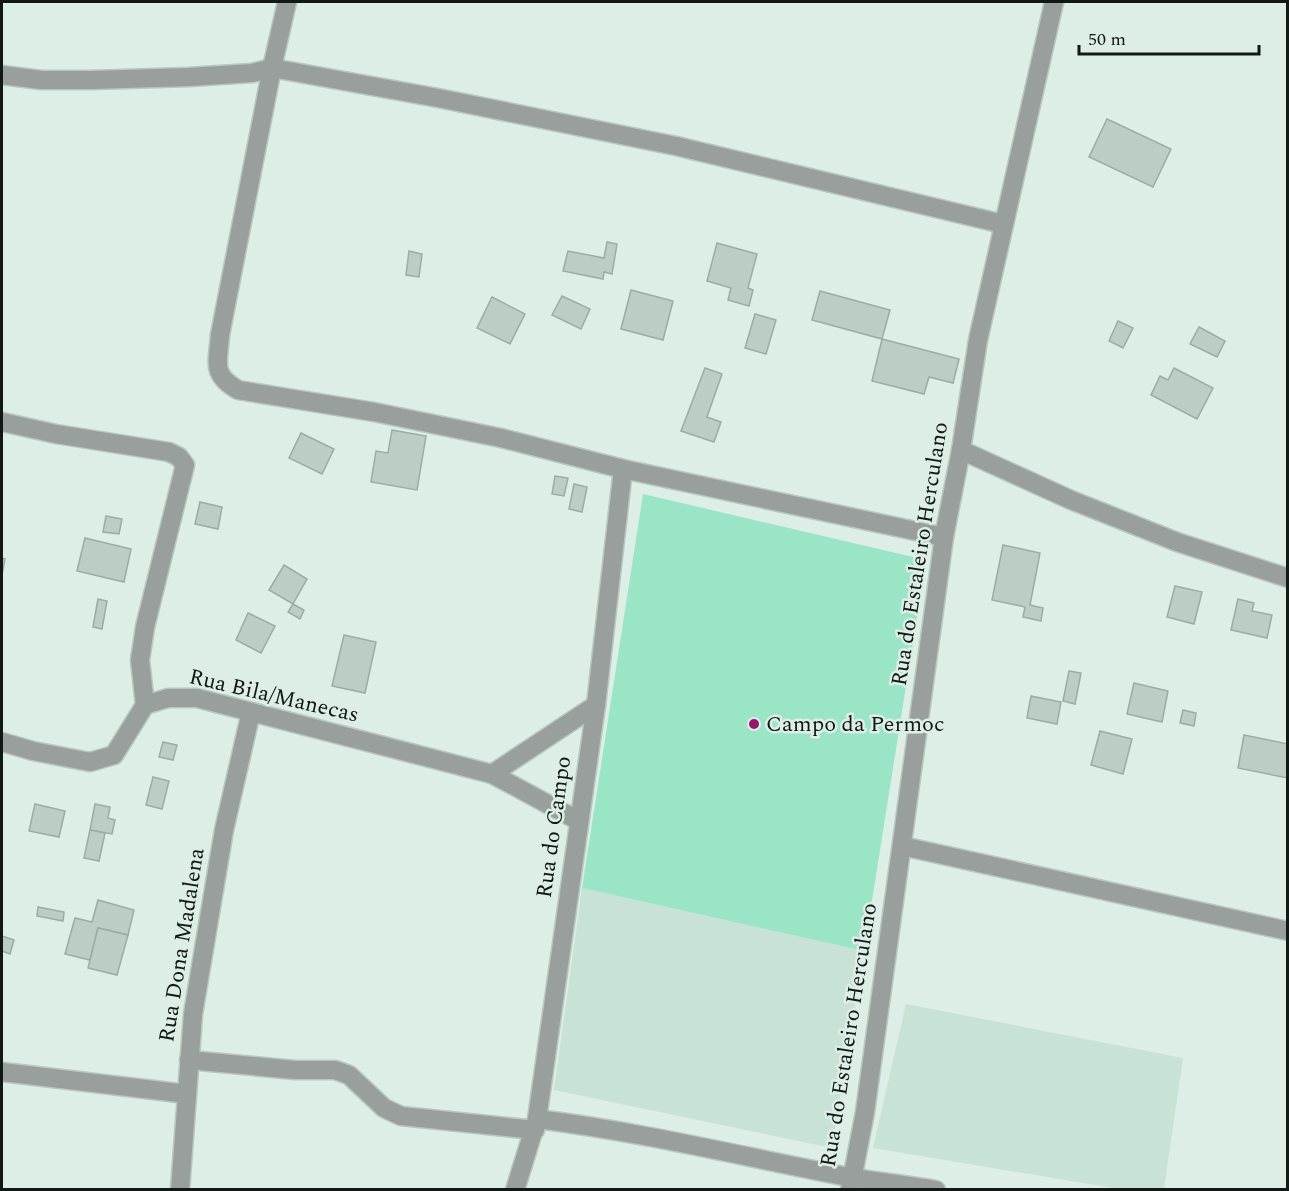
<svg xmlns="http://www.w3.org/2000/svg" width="1289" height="1191" font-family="Spectral,serif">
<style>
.built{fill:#c8e2d6}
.green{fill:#9be5c7}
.building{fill:#bbcdc5;stroke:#9baca4;stroke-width:1.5}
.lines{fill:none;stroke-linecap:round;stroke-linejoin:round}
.minor-casing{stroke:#b8c7c0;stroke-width:21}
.minor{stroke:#989f9c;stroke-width:18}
.poi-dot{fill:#99166c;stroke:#dceee6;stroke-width:2}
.labels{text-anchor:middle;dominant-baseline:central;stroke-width:5;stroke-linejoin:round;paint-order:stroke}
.street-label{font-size:22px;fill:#121815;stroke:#dceee6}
.poi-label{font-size:22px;fill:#121815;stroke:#dceee6;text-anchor:start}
</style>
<rect width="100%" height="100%" fill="#dceee6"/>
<g class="built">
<path d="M582,888l282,63 -32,197 -278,-58z"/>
<path d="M906,1004l277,54 -19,131h-45l-246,-41z"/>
</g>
<path class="green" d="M643,494l283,66 -62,391 -282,-63z"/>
<g class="building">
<path d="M1107,119l64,30 -18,38 -64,-30z"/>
<path d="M607,242l10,2 -5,30 -8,-2 -1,7 -40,-8 5,-20 36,7z"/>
<path d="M717,243l40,11 -9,34 5,2 -4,16 -21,-6 3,-12 -24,-7z"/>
<path d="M409,251l13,3 -3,23 -13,-2z"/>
<path d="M631,290l42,11 -10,39 -42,-11z"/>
<path d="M820,291l70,19 -8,29 -70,-19z"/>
<path d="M562,296l28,13 -9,20 -29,-14z"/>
<path d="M492,297l33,17 -15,30 -33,-16z"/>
<path d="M755,314l21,6 -10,34 -21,-6z"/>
<path d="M1118,321l15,7 -10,20 -14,-7z"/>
<path d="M1199,327l26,14 -8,16 -27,-13z"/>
<path d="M882,339l77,20 -6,24 -24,-6 -5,17 -52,-13z"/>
<path d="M705,368l17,6 -15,43 14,5 -7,20 -33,-11z"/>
<path d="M1174,368l39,20 -16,31 -46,-24 9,-19 8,4z"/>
<path d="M392,430l34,6 -9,54 -46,-8 5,-31 12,2z"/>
<path d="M301,433l33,16 -12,25 -33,-16z"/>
<path d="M555,476l13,2 -4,18 -12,-2z"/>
<path d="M574,484l13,3 -5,25 -13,-3z"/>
<path d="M200,502l22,5 -4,22 -23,-5z"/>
<path d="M106,516l16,3 -3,15 -16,-2z"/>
<path d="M85,538l46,11 -7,33 -47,-11z"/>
<path d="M1003,545l37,8 -10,52 13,3 -2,13 -18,-4 2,-10 -33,-7z"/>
<path d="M2,558l3,1 -3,16z"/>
<path d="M284,565l23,14 -14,25 -24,-14z"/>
<path d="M1175,586l27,6 -8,32 -27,-7z"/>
<path d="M98,599l9,2 -5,28 -9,-2z"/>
<path d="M1238,599l16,4 -2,8 20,4 -5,23 -36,-8z"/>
<path d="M293,604l11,6 -4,9 -12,-7z"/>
<path d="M248,613l27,13 -14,27 -25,-13z"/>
<path d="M344,635l32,7 -11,51 -33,-7z"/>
<path d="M1069,671l12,2 -6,31 -12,-3z"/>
<path d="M1134,683l34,8 -6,31 -35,-8z"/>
<path d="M1031,696l30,6 -4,22 -30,-6z"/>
<path d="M1183,710l13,3 -2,13 -14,-3z"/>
<path d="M1100,731l32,8 -9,35 -32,-9z"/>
<path d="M1244,735l44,9v34l-50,-10z"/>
<path d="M163,742l14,3 -4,15 -14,-3z"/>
<path d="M153,777l16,4 -7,28 -16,-4z"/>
<path d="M35,804l30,7 -6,26 -30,-6z"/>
<path d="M95,804l15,3 -2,11 7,2 -3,14 -22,-4z"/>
<path d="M90,830l15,3 -6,28 -15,-3z"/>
<path d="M98,900l36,10 -6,25 -30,-7 -8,32 -25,-6 10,-36 17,4z"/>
<path d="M38,907l26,5 -1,9 -26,-5z"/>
<path d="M98,928l30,7 -11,40 -29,-7z"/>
<path d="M2,936l12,4 -4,14 -8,-3z"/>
</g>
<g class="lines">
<defs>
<g id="minor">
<path d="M287,2l-15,66 -52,267c-2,29 -9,39 18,55l136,22 127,26 122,31 321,68"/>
<path d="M2,75l39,5h51l97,-3 63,-4 20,-5 166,30 238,48 327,78"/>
<path d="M2,422l54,12 113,18 10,5 6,8 -40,162 -5,33 5,45"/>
<path d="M961,450l110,50 106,42 111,36"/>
<path d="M2,742l31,9 57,11 24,-7 31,-50 23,-7h29l295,76 87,47"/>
<path d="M492,774l104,-69"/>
<path d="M902,846l386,85"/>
<path d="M189,1060l106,10h40l14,5 35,33 17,8 134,14"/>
<path d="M2,1072l185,22"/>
<path d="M537,1119c105,13 208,38 312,58 29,5 58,8 87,13"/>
<path d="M180,1190l13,-176 31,-184 27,-118"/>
<path d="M515,1190l22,-71 59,-414 27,-236"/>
<path d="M850,1190l15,-78 79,-575 17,-87 17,-110 76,-338"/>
</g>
</defs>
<use href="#minor" class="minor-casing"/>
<use href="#minor" class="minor"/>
</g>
<circle class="poi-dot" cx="754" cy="724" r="6"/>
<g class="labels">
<g class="street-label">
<text transform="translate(920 554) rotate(-81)">Rua do Estaleiro Herculano</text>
<text transform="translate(274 696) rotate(13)">Rua Bila/Manecas</text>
<text transform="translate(554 827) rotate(-82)">Rua do Campo</text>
<text transform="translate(182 945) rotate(-81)">Rua Dona Madalena</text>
<text transform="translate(849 1035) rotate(-81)">Rua do Estaleiro Herculano</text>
</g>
<g class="poi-label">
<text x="766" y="724">Campo da Permoc</text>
</g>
</g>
<rect width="1289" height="1191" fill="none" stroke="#121815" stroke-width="6"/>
<path d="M1079 45v9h180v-9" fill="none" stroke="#121815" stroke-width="3"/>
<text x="1088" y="45" font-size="18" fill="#121815" stroke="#dceee6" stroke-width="4.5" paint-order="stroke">50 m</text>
</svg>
